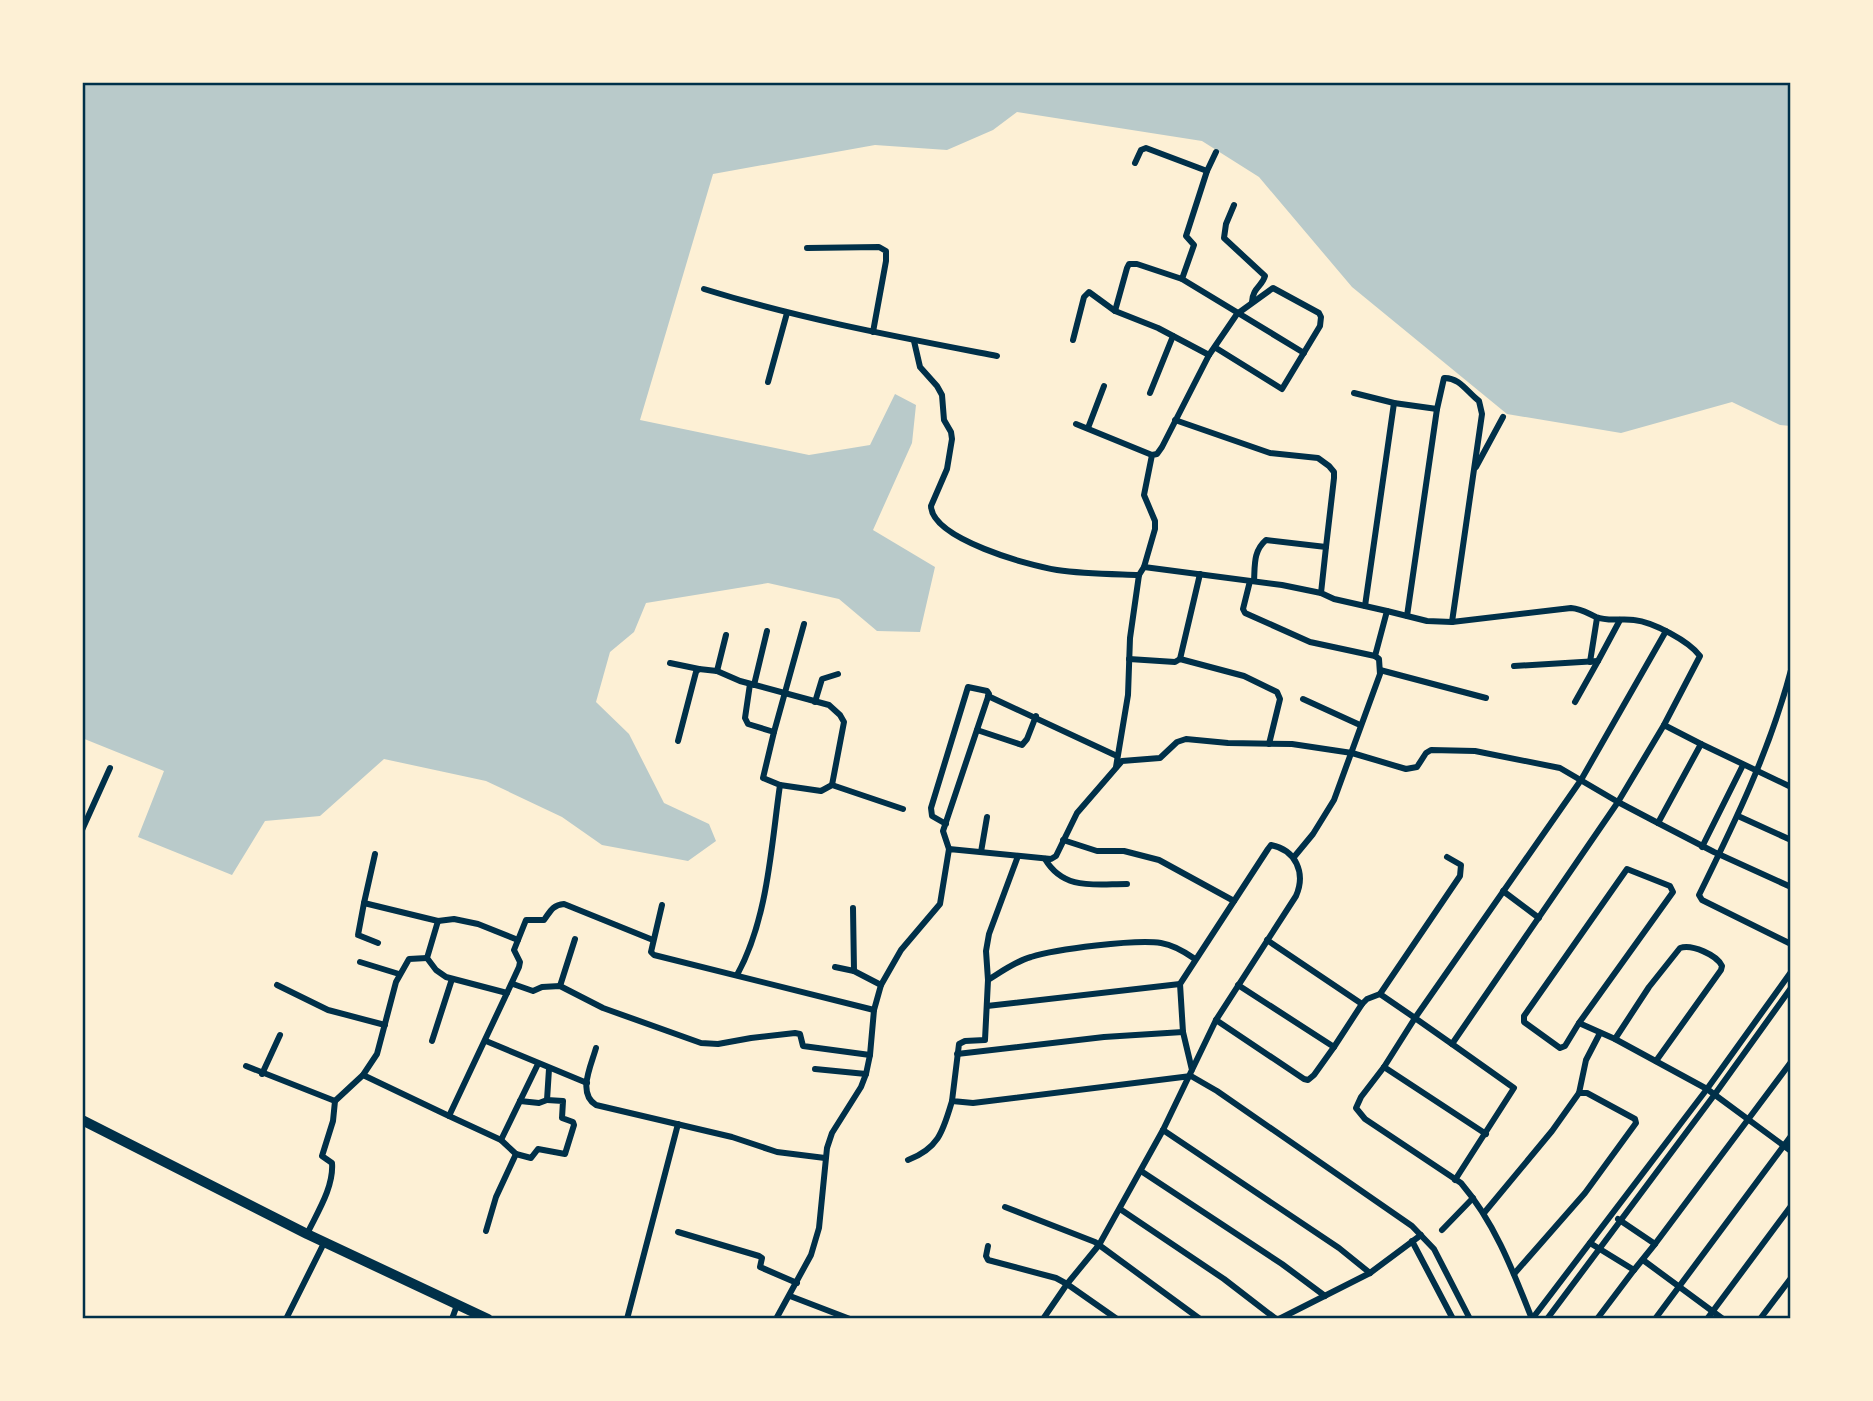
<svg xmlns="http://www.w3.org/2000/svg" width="1873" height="1401" font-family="Arial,sans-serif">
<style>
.green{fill:#b9caca}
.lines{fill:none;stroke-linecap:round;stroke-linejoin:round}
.minor{stroke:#003049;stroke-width:6}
.primary{stroke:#003049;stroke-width:10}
.neatline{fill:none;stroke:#003049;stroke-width:2.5}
</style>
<rect width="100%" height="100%" fill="#fdf0d5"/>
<path class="green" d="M82,82h1709v344l-11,-1 -48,-23 -111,31 -114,-19 -155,-127 -93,-110 -57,-36 -185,-29 -24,18 -46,20 -72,-5 -162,29 -73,246 169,35 61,-10 25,-51 21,11 -4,38 -39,87 62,37 -15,65 -43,-1 -38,-32 -71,-16 -122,20 -12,29 -24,20 -14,50 33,32 35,69 45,21 7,17 -28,20 -86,-16 -40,-28 -76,-36 -102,-22 -64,57 -55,5 -33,54 -94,-38 26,-66 -82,-33z"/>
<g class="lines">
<g class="minor">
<path d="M1135,163l6,-13 5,-2 61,23"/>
<path d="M1234,205l-8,19 -2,14 41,38c-3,11 -12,11 -13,26"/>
<path d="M807,248l72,-1 7,4v10l-13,71"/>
<path d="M1182,279l12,-34 -8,-9 21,-65 9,-19"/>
<path d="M704,289c96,30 194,48 293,67"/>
<path d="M1115,311l12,-43 2,-4h8l45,15 122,74"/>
<path d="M1073,340l11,-43 5,-5 26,19 43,17 51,27"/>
<path d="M914,341l6,26 17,19 5,9 2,25 7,12 1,7 -5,30 -16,37c1,33 99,60 126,64 27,4 55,4 82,5"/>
<path d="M768,382l19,-69"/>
<path d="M1150,393l23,-57"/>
<path d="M1354,393l40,10 43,6"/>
<path d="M1175,420l95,33 48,5 11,8 5,6v6l-8,69"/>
<path d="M1076,424l76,31"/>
<path d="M1088,428l16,-42"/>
<path d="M1476,467l27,-50"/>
<path d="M1144,567l138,18 39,8"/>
<path d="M1250,581l-7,28 2,4 65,29 65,14"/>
<path d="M1254,581c1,-15 -1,-30 12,-41l60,7 -5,46 13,6 53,12"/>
<path d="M1365,606l29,-203"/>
<path d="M1407,616l30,-207 7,-31c15,-1 24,15 35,23l3,13 -30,208"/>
<path d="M1129,659l46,3 5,-3 64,17 33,16 3,7 -11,45"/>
<path d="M1180,659l20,-85"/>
<path d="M1598,661l22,-41"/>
<path d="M1590,662l7,-44"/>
<path d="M670,663l29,6"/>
<path d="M1514,666l84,-5 -23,41"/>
<path d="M1380,670l106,28"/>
<path d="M1791,670c-21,80 -56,152 -92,225l3,5 89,44"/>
<path d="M717,671l9,-36"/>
<path d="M754,685l13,-54"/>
<path d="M988,696l129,60"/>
<path d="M1303,699l57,26"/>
<path d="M815,702l7,-23 16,-5"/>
<path d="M977,730l45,15 5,-6 9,-23"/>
<path d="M774,732l30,-108"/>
<path d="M678,741l18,-69 3,-3 18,2 23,10 89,24 11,10 4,7 -12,63"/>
<path d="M1116,767l12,-72 2,-57 9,-63 5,-8 11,-38v-8l-11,-26 8,-40 5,-1 5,-7 47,-92 28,-41 36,-26 46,25 2,4 -1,9 -38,63 -66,-41"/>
<path d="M780,785l41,6 11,-6 71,24"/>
<path d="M1791,787l-90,-43 -43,79 56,29 77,35"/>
<path d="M1738,816l53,24"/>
<path d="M1658,823l-40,-21 46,-77 37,19"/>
<path d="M946,824l-14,-8 -1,-8 37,-121 19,4 2,3 -46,137 6,18"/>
<path d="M82,830l28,-62"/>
<path d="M1063,840l34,11h27l35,9 75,41"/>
<path d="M1702,847l41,-82"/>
<path d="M981,852l6,-35"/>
<path d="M375,854l-11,49 74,18 16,-2 24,5 40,16"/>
<path d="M1294,857l19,-23 21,-34 46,-126 -1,-15 -4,-3 12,-45 40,10 25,1 119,-14c11,1 16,5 25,9 12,5 26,1 38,3 19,2 55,21 66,36l-36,69"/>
<path d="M1045,859c19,32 50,25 82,25"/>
<path d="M1627,869l43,17 3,6 -94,131 -14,23 -5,2 -36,-26v-6z"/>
<path d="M1503,891l36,27"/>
<path d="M364,903l-6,32 20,8"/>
<path d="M662,905l-11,47 3,3 220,55"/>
<path d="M853,908l1,63"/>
<path d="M438,921l-11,37 9,12 10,7 61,16 12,-26 1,-5 -6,-12 12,-30h18c6,-8 8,-15 20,-16l89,36"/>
<path d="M1267,940l95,64"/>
<path d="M1195,959c-10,-7 -21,-14 -34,-16 -25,-4 -105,6 -130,14 -15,4 -30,15 -43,23l-3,60 -20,1 -6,3 -7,57 21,2 218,-27 26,15 195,135 22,23 36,70"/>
<path d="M360,962l39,12"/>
<path d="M835,967l19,4 27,14"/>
<path d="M737,975c31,-56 34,-128 43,-190l-17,-7 11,-46 -26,-8 -3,-6 5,-34"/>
<path d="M988,980l-2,-29 3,-17 29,-78"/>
<path d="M513,984l20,7 9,-4 18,-1 43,22 98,35 17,1 33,-6 44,-5 5,1 3,12 67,9"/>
<path d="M277,985l51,25 57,15"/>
<path d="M560,986l15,-47"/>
<path d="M507,993l-58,123 52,24 15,14 15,4 7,-9 27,5 9,-29 -1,-3 -11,-4 1,-17 -16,-1 2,-31"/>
<path d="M1380,994l35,24 166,-238 85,-149"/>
<path d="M987,1006l193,-22"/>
<path d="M1216,1020l88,59 4,1 6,-5 20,-28 -96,-62"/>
<path d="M1579,1023l36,16 92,50 84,62"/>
<path d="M1615,1039l34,-52 31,-39c12,-4 37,7 42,18l-1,4 -65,91"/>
<path d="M432,1041l20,-62"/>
<path d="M486,1041l101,42"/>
<path d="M1452,1044l-37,-26 -31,49 -23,30 -5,11 9,11 96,64c34,40 52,88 71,136"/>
<path d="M1334,1047l28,-43 5,-5 13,-5 80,-118 1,-11 -14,-8"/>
<path d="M596,1048c-5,18 -19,45 0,57l136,32 45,15 48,6"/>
<path d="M957,1054l147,-17 79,-5"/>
<path d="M246,1066l89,35"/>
<path d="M1384,1067l102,67"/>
<path d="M815,1069l51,5"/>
<path d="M262,1074l18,-39"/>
<path d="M363,1075l86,41"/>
<path d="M1579,1093l7,-33 14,-27"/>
<path d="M520,1101l19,2 8,-3"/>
<path d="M1163,1130l176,118 31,25"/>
<path d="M501,1140l37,-76"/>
<path d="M908,1160c31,-12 35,-29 44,-59"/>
<path d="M1141,1171l141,93 43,32"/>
<path d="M1005,1207l90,35 105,77"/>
<path d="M1120,1209l104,70 52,40"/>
<path d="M1484,1213l68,-82 27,-38h8l48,26 1,4 -51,70 -71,81"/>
<path d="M1442,1230l31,-32"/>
<path d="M486,1231l10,-34 20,-43"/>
<path d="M678,1232l81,24 3,2 -2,9 37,16"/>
<path d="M307,1234c10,-21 27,-47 25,-71l-10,-7 11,-35 2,-20 28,-26 14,-21 19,-72 13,-23 18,-1"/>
<path d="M1412,1241l41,78"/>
<path d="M1590,1243l44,27 21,-26 -37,-25"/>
<path d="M1655,1244l136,-182"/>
<path d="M988,1246l-2,10 2,4 68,18 11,6 -24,35"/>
<path d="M1643,1260l80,59"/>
<path d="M790,1296l60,23"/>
<path d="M286,1319l38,-76"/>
<path d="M452,1319l5,-14"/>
<path d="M627,1319l51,-195"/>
<path d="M776,1319l35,-64 8,-27 8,-80 5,-15 29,-46 5,-13 4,-19 4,-45 7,-25 20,-35 39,-46 9,-55 102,10 5,-3 21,-43 45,-52 38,-3 17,-16 9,-3 42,4 64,1 60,9 54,16 11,-2 9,-14 5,-3 44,1 85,17 58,34 -166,242 62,44 -59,92"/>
<path d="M1117,1319l-50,-35 32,-39 64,-115 53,-110 80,-124c10,-23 0,-46 -25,-51l-3,4 -88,135 3,48 9,38"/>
<path d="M1279,1319l91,-46 51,-38"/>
<path d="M1532,1319l175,-230 84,-117"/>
<path d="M1547,1319l168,-225 76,-106"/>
<path d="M1597,1319l37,-49"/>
<path d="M1655,1319l136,-183"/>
<path d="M1707,1319l84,-113"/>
<path d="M1760,1319l31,-41"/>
</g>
<path class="primary" d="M82,1120l225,114 181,85"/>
</g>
<rect width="1873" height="1401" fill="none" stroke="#fdf0d5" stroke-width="168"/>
<rect x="84" y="84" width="1705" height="1233" class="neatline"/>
</svg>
